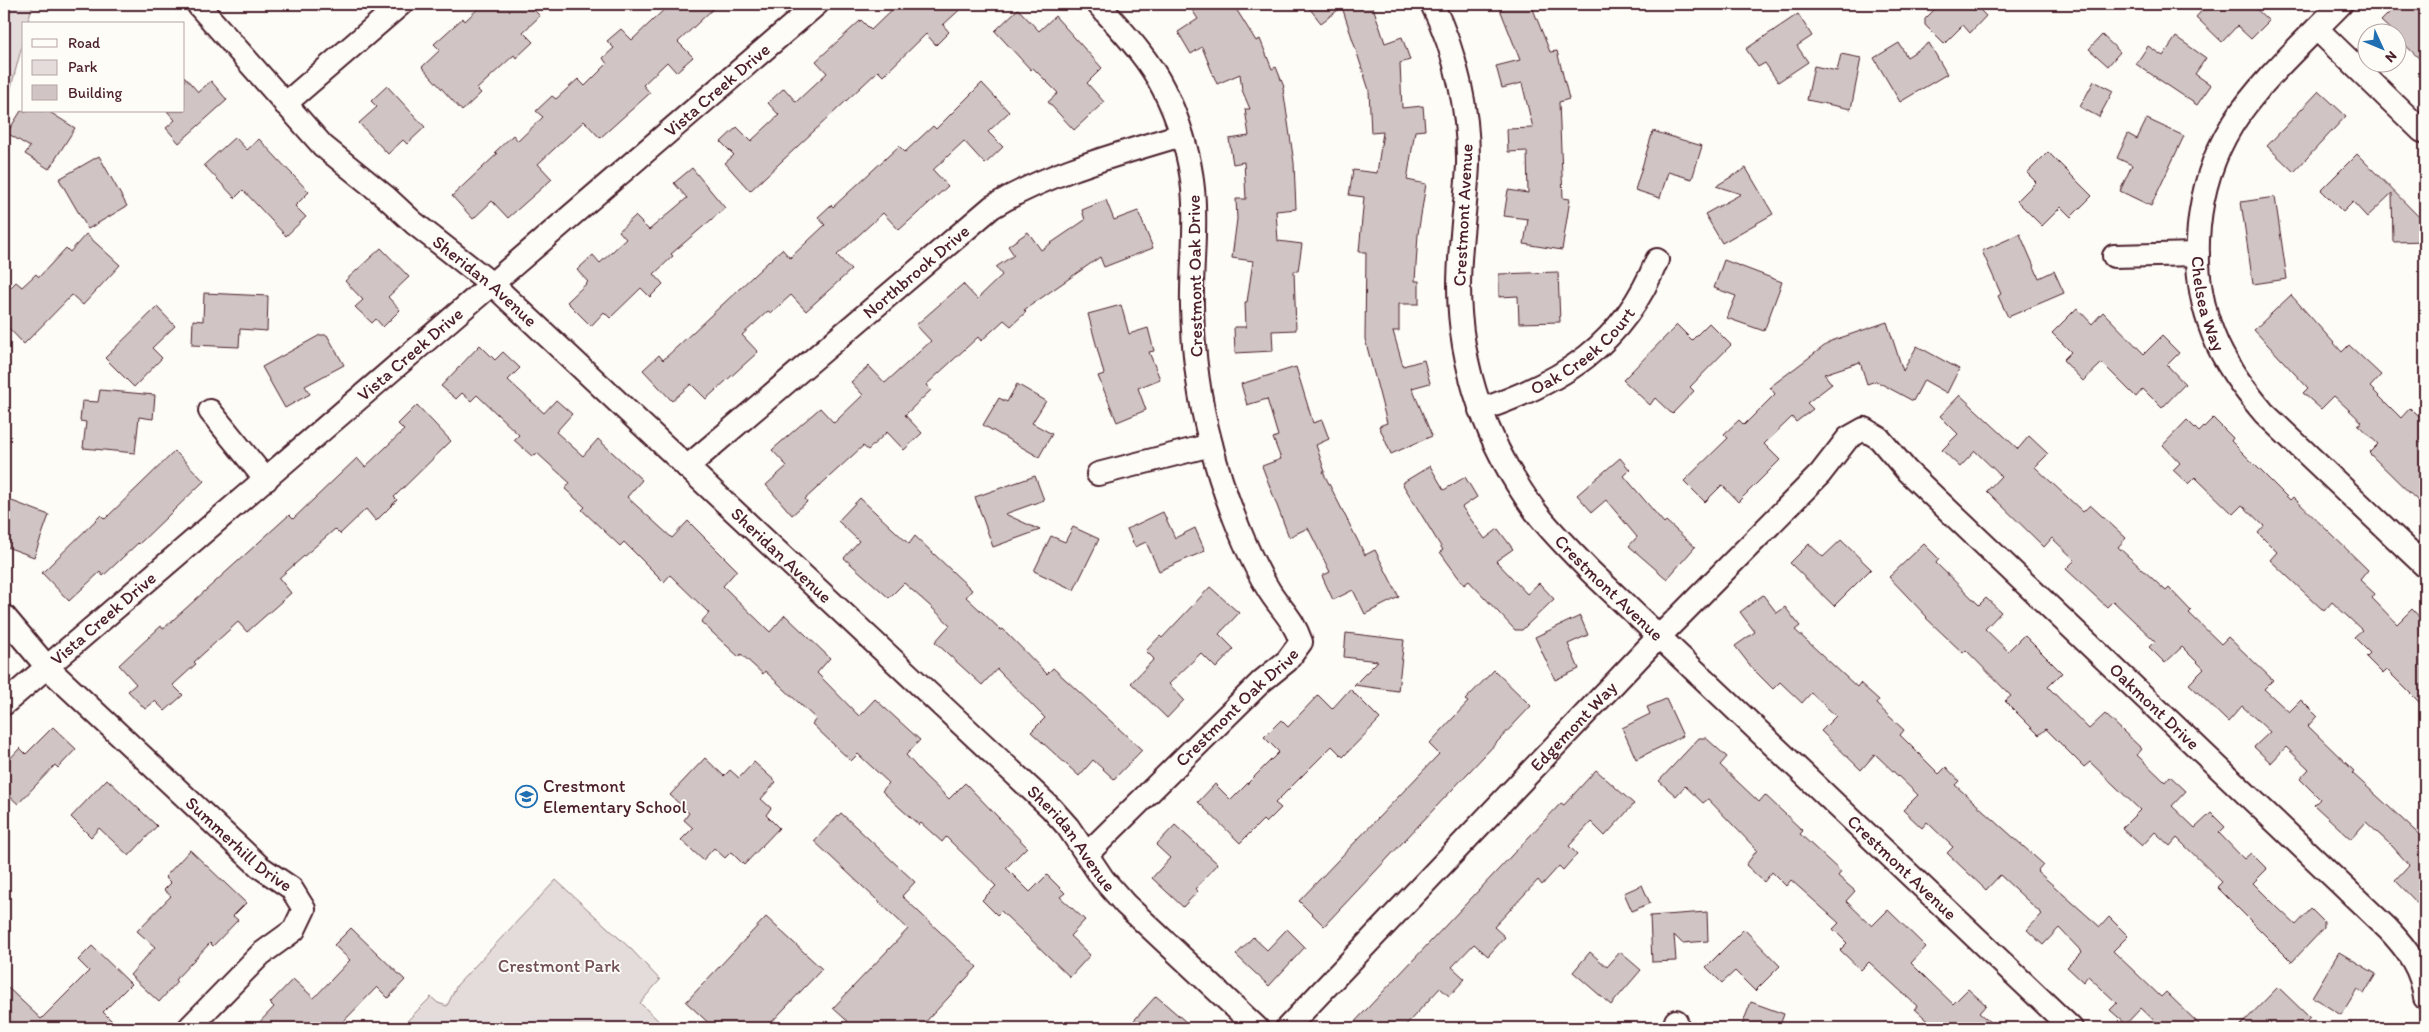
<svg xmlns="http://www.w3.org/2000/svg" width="2429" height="1032" font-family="Itim,sans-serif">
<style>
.green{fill:#e3dcda;stroke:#967e82}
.building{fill:#d0c5c4;stroke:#4a1f2b}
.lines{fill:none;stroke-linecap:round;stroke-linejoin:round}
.street-casing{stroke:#4a1f2b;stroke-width:26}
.street{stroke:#fdfcf7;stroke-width:22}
.labels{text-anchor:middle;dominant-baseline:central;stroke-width:4;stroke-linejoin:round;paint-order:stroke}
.street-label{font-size:18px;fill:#4a1f2b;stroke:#fdfcf7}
.poi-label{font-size:18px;fill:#4a1f2b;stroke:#fdfcf7;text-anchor:start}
.park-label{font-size:18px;fill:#704e57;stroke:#fdfcf7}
</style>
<rect width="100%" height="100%" fill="#fdfcf7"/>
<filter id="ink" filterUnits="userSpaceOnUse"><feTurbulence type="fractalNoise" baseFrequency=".02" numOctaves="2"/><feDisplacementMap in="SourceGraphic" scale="10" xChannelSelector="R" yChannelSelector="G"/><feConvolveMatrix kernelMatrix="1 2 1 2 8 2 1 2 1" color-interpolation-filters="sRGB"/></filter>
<g filter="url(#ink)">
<g class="green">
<path d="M4,4h29l-6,20h-3v14l-20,76z"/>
<path d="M556,880l76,70 28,30 -20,23 26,25h-266l31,-31 7,6 9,3 10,-21z"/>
</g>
<g class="building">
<path d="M483,4h45l12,12 -17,16 10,10 -17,16 -2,-3 -37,34 4,4 -19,18 -40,-44 18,-17 -6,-6 29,-26 2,3z"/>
<path d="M670,4h48l-40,38 15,15 -17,15 -9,-10 -24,23 7,8 -50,45 -16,-17 -46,43 14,15 -44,39 -16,-17 -19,18 -21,-23 45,-42 -2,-2 18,-17 5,6 25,-24 -7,-6 16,-15 4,3 22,-20 7,7 22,-22 -4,-6 11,-10 -7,-7 14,-12 11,11z"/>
<path d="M898,4h68l-23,21 6,7 -13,13 -10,-11 -43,42 -5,-5 -128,120 -25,-28 9,-8 -13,-13 16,-15 14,14 28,-26 -11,-12 16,-15 12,14 31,-29 -11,-12 45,-41 10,10z"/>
<path d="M1188,4h45l23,37 4,-2 12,30 4,-2 8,20 -1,1 11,75 2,46 -20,2 2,30 24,3 -4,27h-4l2,59 -24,1 1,20 -38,2 -1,-26h12l-1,-25h2l6,-41 -21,-3 5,-39 -1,-20h10l-2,-37 -11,2 -4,-25 20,-3 -4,-27h5l-8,-19 -2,-16 -23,10 -15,-37 -11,7 -13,-22 20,-13z"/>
<path d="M1306,4h66l13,39 17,-6 8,23 -10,3 2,45 21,-2 2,24 -10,1 -8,49 19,4 -8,50 -3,47h4v23h-20v27h-6l10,35 21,-6 6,23 -18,5 20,48 -41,18 -12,-28 8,-3 -22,-84 1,-87h-7l5,-55 -15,-2 4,-25 24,3 6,-41 -12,1 -2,-43 -27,-83 -21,16z"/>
<path d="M1498,4h33l19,48 7,-1 12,48 -10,3 4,96 7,1 -8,51 -38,-6 4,-25 -24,-3 4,-26 20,3 -1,-42 -19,1 -1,-23 26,-1 -11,-45 -20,5 -6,-22 24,-6z"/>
<path d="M1940,4h34l12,12 -16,17 -7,-8 -19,19 -19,-19v-6z"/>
<path d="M2208,4h43l18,17 -18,18 -14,-13 -15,16 -26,-25z"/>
<path d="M2398,4h16l11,11v49l-29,-28v-4h-3l-12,-11z"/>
<path d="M1018,9l21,22 16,-15 47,52 -15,15 17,19 -30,28 -26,-28 10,-9 -25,-25 -2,2 -36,-39z"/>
<path d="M1798,14l14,22 -15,10 11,16 -30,20 -13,-19 -7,4 -12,-18z"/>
<path d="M2102,35l18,17 -12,14 -19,-17z"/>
<path d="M2176,37l30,21 -11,16 16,11 -14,20 -61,-41 12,-18 15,10z"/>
<path d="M1899,43l8,14 22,-14 18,31 -47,28 -26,-44z"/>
<path d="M1841,54l20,4 -10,51 -44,-9 7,-34 23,5z"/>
<path d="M184,76l14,16 13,-11 16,19 -48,43 -13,-15 9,-8 -8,-9h17z"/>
<path d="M2094,81l19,10 -14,26 -19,-10z"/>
<path d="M982,83l27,29 -21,20 15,15 -18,17 -21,-23 -31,29 15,16 -49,44 -16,-17 -46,42 14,15 -45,41 -15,-16 -20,18 -3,-2 -26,24 16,17 -52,47 -15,-15 -19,17 -29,-31 16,-15 4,5 119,-111 8,9 35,-33 -7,-8 13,-12 2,2 66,-61 6,6 28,-26 3,3z"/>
<path d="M387,86l38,41 -18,17 -4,-4 -15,14 -29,-31 18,-16 -6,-6z"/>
<path d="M2319,91l27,25 -52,56 -27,-26z"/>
<path d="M21,111h27l27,17 -26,41 -24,-15 5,-7 -23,-14z"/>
<path d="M2147,119l37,17 -33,70 -31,-15 12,-26 -15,-7 11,-24 9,5z"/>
<path d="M1653,131l49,15 -10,33 -24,-7 -8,26 -25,-8z"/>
<path d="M235,137l12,13 12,-11 50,53 -14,14 11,11 -20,19 -43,-46 -8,8 -31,-33z"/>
<path d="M2048,152l44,44 -21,21 -10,-10 -19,19 -25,-25 19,-19 -9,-9z"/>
<path d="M2357,154l68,69v18l-32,1 -1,-49 -25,24 -14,-15 -10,10 -22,-22z"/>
<path d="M99,156l28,50 -39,23 -29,-50z"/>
<path d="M692,168l33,40 -54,46 2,2 -19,18 9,10 -13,13 -9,-9 -31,30 -6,-6 -13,14 -24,-24 21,-20 -11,-12 16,-15 7,8 26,-24 -7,-8 16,-15 14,14 38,-32 -13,-15z"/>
<path d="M1746,168l27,46 -51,29 -17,-29 36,-20 -25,-8z"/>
<path d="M2275,197l12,82 -34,5 -12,-82z"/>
<path d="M1106,200l8,20 24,-9 15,37 -49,19 -4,-10 -76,53 2,2 -15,14 -7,-6 -23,21 -3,-4 -52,48 5,5 -26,25 17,18 -18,17 -17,-18 -19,18 -5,-4 -58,53 2,3 -15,13 -26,-30 21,-19 -15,-16 48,-42 14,15 29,-28 -12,-13 18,-16 16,17 21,-19 25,-23 -15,-16 47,-41 14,15 25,-24 -6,-8 18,-12 -6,-9 20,-14 13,18 44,-30 -3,-10z"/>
<path d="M86,234l34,31 -37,40 -11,-10 -48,49 -20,-21v-29l12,-12 6,5 14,-13 3,3 27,-29 4,4z"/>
<path d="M2020,234l19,44 15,-7 10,22 -56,24 -10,-21 3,-2 -19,-43z"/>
<path d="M381,248l28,29 -21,20 12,13 -17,17 -7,-8 -4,4 -17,-16 8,-7 -18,-19z"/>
<path d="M1724,260l58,22 -18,49 -37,-13 9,-22 -22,-8z"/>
<path d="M1558,272l2,50 -41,1 -1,-27 -19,1v-23z"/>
<path d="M204,293l64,3 -1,35 -27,-2 -1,18 -47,-2 1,-25 10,1z"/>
<path d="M2291,295l51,57 7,-7 32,30 -11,12 31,31 9,-10 15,15v85l-56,-55 9,-9 -20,-19 4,-3 -28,-26 -13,13 -18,-16 5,-5 -54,-58z"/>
<path d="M1121,305l8,29 19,-6 6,23 -5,1 11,27 -22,9 8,22 -29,12 -19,-46 6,-2 -16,-60z"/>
<path d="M157,307l18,19 -23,22 10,10 -28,29 -29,-29z"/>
<path d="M2077,308l15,16 11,-12 41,42 18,-18 17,17 -12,12 18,19 -23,24 -19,-19 -7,8 -34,-34 -19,18 -20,-21 8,-8 -19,-19z"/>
<path d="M1887,322l16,49 14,-25 42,23 -12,24 -23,-13 -11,21 -37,-20 -9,3 -7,-22 -36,12 8,10 -25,19 6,6 -17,13 -4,-5 -28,27 16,16 -42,42 -16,-17 -17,17 -21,-21 44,-43 -4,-4 15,-14 5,5 31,-31 -5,-7 61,-46z"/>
<path d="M1709,323l22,22 -41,42 4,4 -22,23 -17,-16 -5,7 -27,-25 54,-55 15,15z"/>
<path d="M320,335h7l17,30 -39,21 5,8 -25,14 -23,-41z"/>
<path d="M480,345l15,15 8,-8 17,16 -12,12 36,33 12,-13 16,14 -16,18 27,24 15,-17 44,41 -15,17 45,41 16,-17 49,49 -14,16 47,46 15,-17 45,43 -13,15 42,43 16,-17 45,41 -14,15 18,20 25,24 16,-16 62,64 -21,21 24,24 17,-17 18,18 -5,4 25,23 -15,16 20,19 -20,22 -69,-66 -4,4 -15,-15 14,-14 -50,-49 -4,5 -21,-19 -2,2 -19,-17 -18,-17 7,-8 -31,-29 -7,7 -39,-37 4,-5 -51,-48 -2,3 -22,-20 -2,3 -25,-23 -13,-12 8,-9 -39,-38 -6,7 -40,-40 -4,4 -38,-36 3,-3 -20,-18 5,-6 -33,-30 -4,4 -19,-17 5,-5 -42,-40 -6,6 -9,-8 -6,6 -15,-13z"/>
<path d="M1296,367l17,56 9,-3 7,19 -13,6 9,27h-2l42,83 10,-5 24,47 -34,17 -12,-24 -20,10 -11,-24 8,-4 -22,-44 -19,9 -27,-71 19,-7 -8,-21 5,-2 -11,-37 -20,6 -6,-21z"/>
<path d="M1017,384l29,17 -14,22 20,11 -13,23 -56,-32 16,-27 8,4z"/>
<path d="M100,390l55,5 -2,24 -14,-2 -4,36 -52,-5 3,-26 -6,-1 2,-20 16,1z"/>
<path d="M1960,395l58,54 11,-13 19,18 -13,13 48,45 7,-7 36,33 -8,9 48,44 3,-3 22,23 -2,2 32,31 7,-7 45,43 -9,9 25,23 12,-12 16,16 -9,10 46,45 -2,2 73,67v71l-30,-31 14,-15 -17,-19 -26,-24 -15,17 -37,-34 6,-6 -20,-20 9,-10 -23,-22 -15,16 -17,-16 16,-15 -28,-26 -14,16 -39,-38 15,-15 -22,-22 -17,16 -16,-16 6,-6 -42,-40 -6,6 -41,-38 9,-9 -23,-22 -8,9 -57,-56 14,-15 -26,-25 -15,16 -18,-17 16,-16 -18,-18z"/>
<path d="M417,405l34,36 -57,56 3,3 -21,21 -10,-12 -26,25 -5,-5 -56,49 12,15 -44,39 -9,-10 -44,40 2,2 -23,21 10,10 -18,16 -10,-10 -10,8 -17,-18 8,-7 -17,-19 42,-39 2,3 126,-114 4,4 64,-61 8,9 39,-37 -6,-6z"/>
<path d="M2213,418l20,20 -2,3 59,59 3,-3 75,73 -8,10 15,14 -3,4 25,26 15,-15 13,14v85l-38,-38 -4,4 -17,-17 4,-4 -16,-16 8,-7 -30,-28 -8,9 -54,-51 7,-8 -19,-19 6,-7 -22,-21 -9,9 -38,-37 -7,7 -15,-14 7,-7 -17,-18 24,-25 12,12z"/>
<path d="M175,451l29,30 -65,63 -1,-1 -35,33 -3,-4 -31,29 -27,-28 59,-58 4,4z"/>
<path d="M1620,458l10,12 -6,6 40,47 2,-2 29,26 -28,32 -38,-33 8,-9 -31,-37 -14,12 -15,-17z"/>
<path d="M1430,466l14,24 21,-13 12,20 -15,10 23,32 13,-10 15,20 -17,12 31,33 12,-11 15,16 -32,31h-7l-46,-49 -5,4 -24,-33 3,-2 -41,-67z"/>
<path d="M1035,476l9,24 -39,14 35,16 -47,17 -18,-50z"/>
<path d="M4,498l45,17 -15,42 -30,-11z"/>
<path d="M860,498l49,46 6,-8 57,54 -6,7 35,33 2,-1 44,45 6,-6 89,82 -28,29 -21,-19 -14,16 -48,-44 14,-14 -48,-49 -15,16 -47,-43 15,-17 -21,-20 -25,-22 -15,15 -45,-40 15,-17 -21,-20z"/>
<path d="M1163,512l12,26 20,-10 10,23 -46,20 -13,-29 -11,5 -8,-18z"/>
<path d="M1073,527l26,12 -25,51 -40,-19 17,-35 14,6z"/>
<path d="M1841,540l30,29 -37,37 -44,-43 19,-19 14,13z"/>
<path d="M1924,544l15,15 -3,4 43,42 7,-7 15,14 -16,17 23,22 16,-16 38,38 -14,14 41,42 16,-15 37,35 -5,6 28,27 5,-6 16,15 -14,15 23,22 16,-15 14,14 -6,6 25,26 7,-6 16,16 -14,14 25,25 18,17 15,-16 13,13v6l-32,34 -75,-75 5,-5 -45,-44 -7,8 -15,-14 -13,14 -20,-18 18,-18 -50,-48 -6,5 -38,-38 -7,6 -34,-34 6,-5 -45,-46 -3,3 -37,-35 1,-1 -38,-40z"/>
<path d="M1210,587l29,26 -20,21 15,15 -18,19 -15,-15 -32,31 15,16 -17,18 -36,-35 23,-24 -8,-8 14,-15 2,2z"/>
<path d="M1763,595l14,18 8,-6 15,19 -5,4 62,57 3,-4 19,17 -3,4 28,26 -4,5 39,39 7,-7 13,14 -4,4 88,79 -6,7 63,56 9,-10 19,19 -15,15 48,46 5,-5 37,36h-41l-21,-20 -15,16 -16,-14 7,-7 -29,-27 -5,6 -16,-15 15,-15 -23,-24 -16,17 -16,-15 15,-16 -42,-39 -14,15 -39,-37 6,-6 -26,-25 -5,6 -19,-18 15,-15 -21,-20 -22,-21 -14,16 -40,-39 15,-15 -25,-23 -9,10 -22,-21 -7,7 -20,-20 -18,-23 20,-14 -15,-20z"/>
<path d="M1580,616l8,19 -20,9 11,25 -24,11 -20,-43z"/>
<path d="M1346,633l58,7 -6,51 -44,-6 24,-24 -34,-4z"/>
<path d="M1494,670l37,36 -207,220 -25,-25 140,-147 -10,-10 39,-42 -3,-2z"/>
<path d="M1350,689l30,30 -37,38 -11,-11 -57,57 6,5 -15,15 -3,-3 -23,23 -42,-41 17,-18 16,16 48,-48 -15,-15 17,-17 7,7 30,-32 14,14z"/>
<path d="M1666,699l17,37 -47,23 -14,-31 28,-14 -3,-7z"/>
<path d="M53,727l23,22 -18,19 -3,-3 -37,39 -14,-13v-26l16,-17 6,6z"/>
<path d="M1699,738h7l21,19 -7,8 39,37 6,-7 38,36 -3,3 41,38 -3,4 17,15 -9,10 26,25 16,-16 38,37 -15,16 19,19 23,22 15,-15 18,16 -7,8 18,15h-61l-21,-19 2,-3 -48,-44 -8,8 -21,-20 7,-7 -14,-14 6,-6 -48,-43 -5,6 -14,-14 -8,10 -18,-17 11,-15 -49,-51 -5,4 -18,-17 -9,10 -17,-15z"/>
<path d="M705,758l19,18 6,-6 9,8 15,-16 22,20 -15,17 10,9 -5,7 13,13 -35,37 -13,-13 -6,6 -11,-10 -11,12 -22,-20 12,-12 -9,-8 5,-7 -19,-18z"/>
<path d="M1596,770l38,34 -29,32 -14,-14 -22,24 8,8 -14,16 -4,-4 -17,19 -4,-5 -44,47 11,10 -17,19 -14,-12 -22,23 13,12 -16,17 -9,-8 -37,40h-54l212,-225 3,2z"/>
<path d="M107,779l50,47 -28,30 -30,-28 -8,9 -20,-20z"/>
<path d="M841,813l74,69 -13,14 75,71 -57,61h-65l-22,-20 75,-79 -94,-88z"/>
<path d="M1175,825l43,39 -23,25 3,2 -15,16 -31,-29 18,-20 -14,-13z"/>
<path d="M190,850l56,53 -13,13 5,4 -25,26 -3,-3 -35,37 2,2 -18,20 -29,-27 25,-28 -18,-16 34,-35 -7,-6 7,-7 -6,-6z"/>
<path d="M1642,885l8,18 -18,8 -8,-18z"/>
<path d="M1707,912l1,29 -26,2 -8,-8 2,26 -24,1 -2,-46z"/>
<path d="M766,917l56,52 -56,59h-52l-28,-26z"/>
<path d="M351,928l54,52 -17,18 -11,-11 -40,41h-83l20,-21 -4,-4 23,-24 21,19 36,-38 -16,-15z"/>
<path d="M1287,929l18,18 -36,39 -33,-31 17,-18 14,13z"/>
<path d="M1744,929l36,37 -25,25 -20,-20 -13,12 -16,-16z"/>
<path d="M92,946l39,38 -28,28 16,16h-115v-44l37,35 48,-48 -11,-11z"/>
<path d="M1590,952l17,15 13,-15 21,18 -30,35 -38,-33z"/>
<path d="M2339,952l37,22 -12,20 -7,-5 -16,26 -29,-18z"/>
<path d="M2278,987l32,31 -10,10h-62z"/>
<path d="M1156,996l37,32h-66z"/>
<path d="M1751,1002l33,12 -5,14h-38z"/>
</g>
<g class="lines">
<defs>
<g id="street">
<path id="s1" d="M1432,4c24,48 37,107 36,161 -2,41 -9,81 -9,121 0,82 29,161 77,226 16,21 36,40 54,59l481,457"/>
<path id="s2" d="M2341,4c-36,37 -81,77 -109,121 -37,60 -45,143 -19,209 11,29 31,55 51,79l161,153"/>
<path id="s3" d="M199,6l124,140 63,51 28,26 79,62 558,523 17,19 35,52 22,25 132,124"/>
<path d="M2317,29l105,102"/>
<path d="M285,104l116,-100"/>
<path d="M2114,256l84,-2"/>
<path id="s4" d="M1480,410c83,-28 143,-65 177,-150"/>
<path d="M210,411l56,69"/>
<path id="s5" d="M687,467l305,-260c58,-35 124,-52 189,-72"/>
<path d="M1098,474l113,-29"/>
<path id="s6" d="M4,616l43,51 213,200 31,21 13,21 -10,21 -33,24 -72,74"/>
<path id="s7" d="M4,704l813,-700"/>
<path id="s8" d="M1087,854l175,-173 25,-20 14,-19c-9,-25 -18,-30 -31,-50 -24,-38 -49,-105 -59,-148 -12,-44 -18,-92 -19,-138 -1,-39 5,-79 1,-117 -3,-34 -15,-72 -30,-101 -16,-32 -42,-58 -65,-84"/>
<path id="s9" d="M1287,1028l359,-378 174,-176 28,-36 16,-9 15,9 28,33 481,458c19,20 34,40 37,69"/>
<path d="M1674,1028l2,-7"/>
</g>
</defs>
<use href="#street" class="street-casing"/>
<use href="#street" class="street"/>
</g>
</g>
<defs>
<symbol id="school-ring" viewBox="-11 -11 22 22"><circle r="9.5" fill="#fdfcf7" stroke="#1f6fb2" stroke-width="1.5"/><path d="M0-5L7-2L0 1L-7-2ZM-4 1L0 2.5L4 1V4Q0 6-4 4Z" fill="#1f6fb2"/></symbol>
</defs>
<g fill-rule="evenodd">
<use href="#school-ring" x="514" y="784" width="25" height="25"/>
</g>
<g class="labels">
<g class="street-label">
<text stroke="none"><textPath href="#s7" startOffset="941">Vista Creek Drive</textPath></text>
<text transform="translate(1463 215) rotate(-87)">Crestmont Avenue</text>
<text stroke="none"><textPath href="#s5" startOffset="301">Northbrook Drive</textPath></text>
<text transform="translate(1195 276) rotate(-91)">Crestmont Oak Drive</text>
<text stroke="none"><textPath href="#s3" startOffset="398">Sheridan Avenue</textPath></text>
<text stroke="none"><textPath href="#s2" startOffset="349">Chelsea Way</textPath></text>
<text stroke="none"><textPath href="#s4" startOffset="120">Oak Creek Court</textPath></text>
<text stroke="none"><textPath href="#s7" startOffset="536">Vista Creek Drive</textPath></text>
<text stroke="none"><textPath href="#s3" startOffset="802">Sheridan Avenue</textPath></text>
<text stroke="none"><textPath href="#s1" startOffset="636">Crestmont Avenue</textPath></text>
<text stroke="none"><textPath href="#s7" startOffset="131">Vista Creek Drive</textPath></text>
<text stroke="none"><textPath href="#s8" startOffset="210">Crestmont Oak Drive</textPath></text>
<text stroke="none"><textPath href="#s9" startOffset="1235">Oakmont Drive</textPath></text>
<text stroke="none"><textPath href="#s9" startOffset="416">Edgemont Way</textPath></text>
<text stroke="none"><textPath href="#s3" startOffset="1208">Sheridan Avenue</textPath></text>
<text stroke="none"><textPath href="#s6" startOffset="328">Summerhill Drive</textPath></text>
<text stroke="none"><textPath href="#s1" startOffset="1041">Crestmont Avenue</textPath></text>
</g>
<g class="poi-label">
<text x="543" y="786">Crestmont<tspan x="543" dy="21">Elementary School</tspan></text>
</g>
<g class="park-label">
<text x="559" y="966">Crestmont Park</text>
</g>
</g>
<rect width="2429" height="1032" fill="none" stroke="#fdfcf7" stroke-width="20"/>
<rect x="10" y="10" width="2409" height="1012" fill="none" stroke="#4a1f2b" stroke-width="2" filter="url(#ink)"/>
<rect x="22" y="22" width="162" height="90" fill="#fdfcf7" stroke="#b5a4a5"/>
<rect x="32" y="39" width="25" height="8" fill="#fdfcf7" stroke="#b5a4a5"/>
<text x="68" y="48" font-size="15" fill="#4a1f2b">Road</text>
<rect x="32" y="60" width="25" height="15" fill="#e3dcda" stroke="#b5a4a5"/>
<text x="68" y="72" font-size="15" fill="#4a1f2b">Park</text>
<rect x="32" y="85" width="25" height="15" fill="#d0c5c4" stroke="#b5a4a5"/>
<text x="68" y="98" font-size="15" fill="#4a1f2b">Building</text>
<g transform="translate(2382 48) rotate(134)"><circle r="24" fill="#fdfcf7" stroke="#b5a4a5"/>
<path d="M0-4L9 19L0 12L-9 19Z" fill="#1f6fb2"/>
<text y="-8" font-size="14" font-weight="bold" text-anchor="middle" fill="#4a1f2b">N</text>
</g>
</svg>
